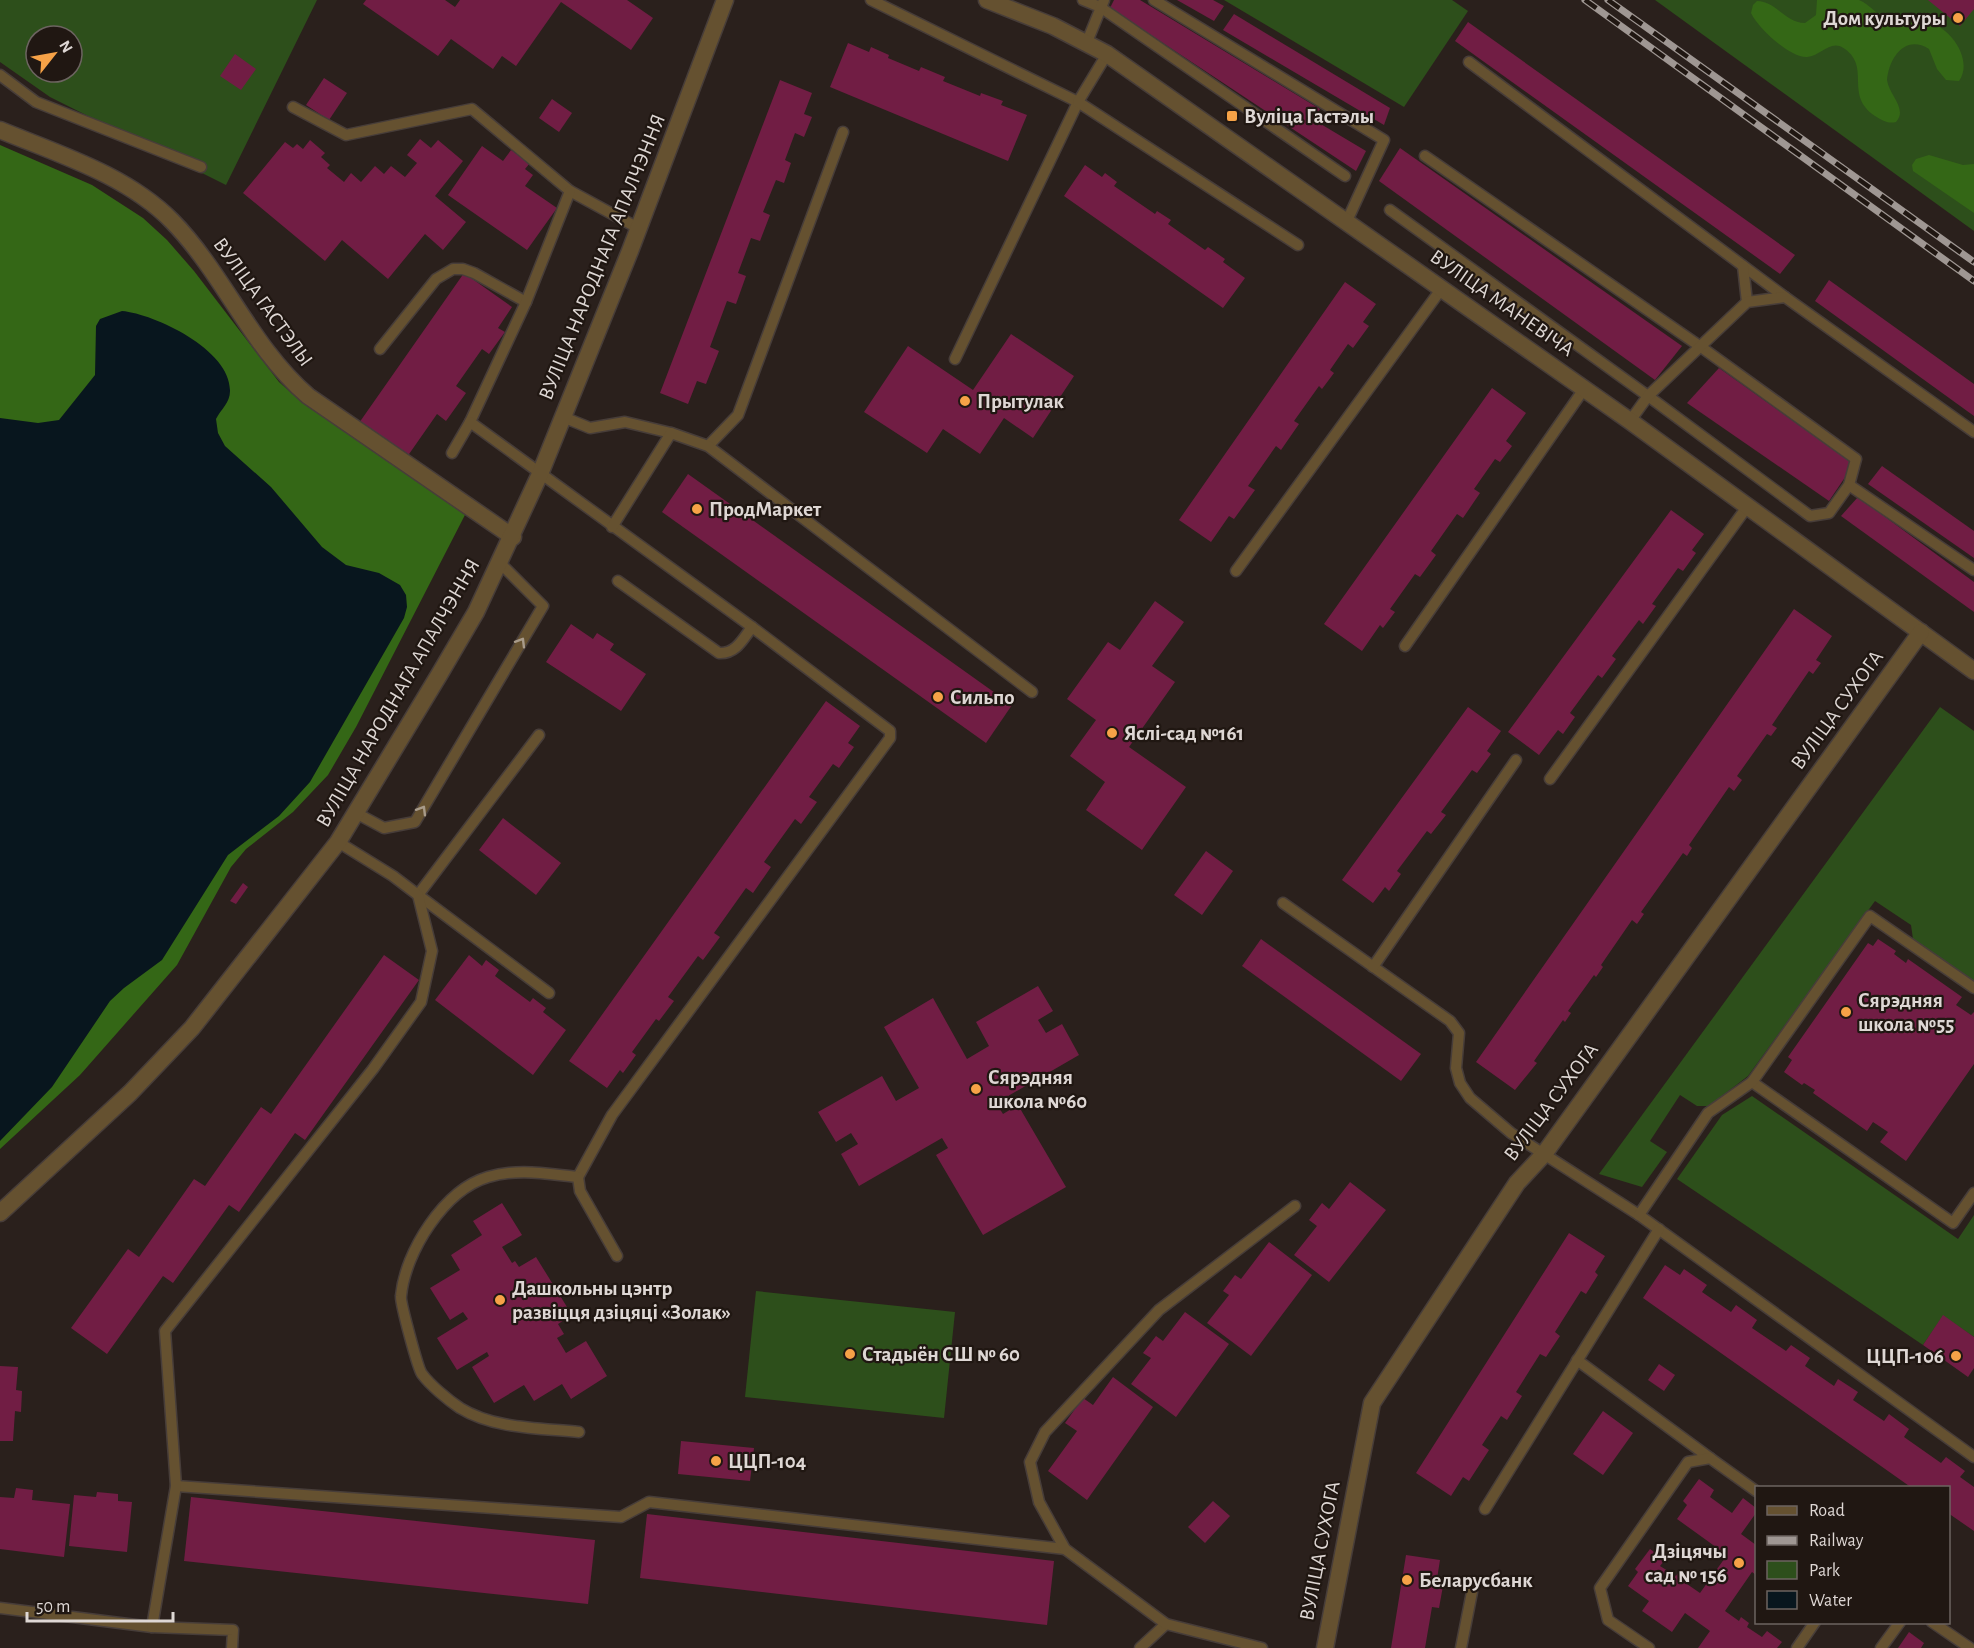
<svg xmlns="http://www.w3.org/2000/svg" width="1974" height="1648" font-family="'Alegreya Sans',sans-serif">
<style>
.green{fill:#2d4f1b;fill-rule:evenodd}
.forest{fill:#346716}
.water{fill:#08161e}
.building{fill:#711d44}
.lines{fill:none;stroke-linecap:round;stroke-linejoin:round}
.service-casing{stroke:#473d39;stroke-width:13}
.minor-casing{stroke:#473d39;stroke-width:19}
.tertiary-casing{stroke:#473d39;stroke-width:19}
.service{stroke:#655130;stroke-width:10}
.minor{stroke:#655130;stroke-width:16}
.tertiary{stroke:#655130;stroke-width:16}
.rail-casing{stroke:#9f9793;stroke-width:7}
.rail{stroke:#201712;stroke-width:4.5;stroke-dasharray:14;stroke-linecap:butt}
.oneway{stroke:#a89b8a}
.poi-dot{fill:#f6a247;stroke:#201712;stroke-width:2}
.labels{text-anchor:middle;dominant-baseline:central;stroke-width:4.5;stroke-linejoin:round;paint-order:stroke}
.poi-label{font-size:21px;font-weight:bold;fill:#ded7d4;stroke:#201712;text-anchor:start}
.street-label{font-size:21px;fill:#ded7d4;stroke:#201712}
</style>
<rect width="100%" height="100%" fill="#2a201c"/>
<g class="green">
<path d="M0,0h317l-91,185 -176,-88 -50,-35zM36,36h36v36h-36z"/>
<path d="M1224,0h228l16,11 -64,96z"/>
<path d="M1655,0h319v231z"/>
<path d="M1940,707l34,24v253l-61,-45 -2,-14 -36,-24 -127,175 -39,30h-12l-17,-11 -30,46 17,11 -25,35 -43,-13z"/>
<path d="M1752,1096l206,143 16,-24v122l-31,-21 -20,29 -246,-166 45,-64z"/>
<path d="M756,1291l199,21 -11,106 -199,-21z"/>
</g>
<g class="forest">
<path d="M1817,0c12,0 31,0 42,0 11,4 21,19 35,23 11,3 21,-3 33,-1 23,4 47,38 32,59l-13,-1 -9,-11 -8,-20c-24,-15 -40,9 -42,31 2,15 21,29 9,42 -9,2 -14,-2 -21,-6 -31,-21 -4,-48 -30,-67 -14,-11 -24,7 -38,8 -17,1 -49,-29 -56,-44l2,-8 4,-4c19,0 28,22 48,22l11,-8z"/>
<path d="M0,145l92,40 51,33 24,22 27,31 85,111 24,21 164,108 -111,216 -28,48 -35,37 -47,37 -15,18 -54,98 -97,110 -80,74z"/>
<path d="M1929,155l34,10 11,-1v49l-61,-42 -1,-6 4,-6z"/>
</g>
<path class="water" d="M122,311c33,3 109,39 108,80 0,12 -9,18 -14,28l2,14 7,13 46,41 51,60 24,18 33,8 21,12 6,10 1,12 -3,11 -94,164 -31,34 -51,39 -66,105 -38,28 -14,13 -58,86 -52,54v-723l38,5 21,-3 36,-45 1,-49 4,-7z"/>
<g class="building">
<path d="M366,0h79l10,7 5,-7h167l26,18 -22,32 -70,-48 -45,64 -14,-10 -9,13 -42,-30 -13,17 -75,-52z"/>
<path d="M1114,0h26l180,109 -6,11 52,31 -10,20 -246,-163z"/>
<path d="M1177,0h36l11,6 -10,15z"/>
<path d="M1928,0h46v9l-14,17z"/>
<path d="M1234,14l156,94 -6,17 -161,-95z"/>
<path d="M1468,22l327,233 -15,19 -325,-233z"/>
<path d="M848,43l21,9 2,-5 18,8 -1,3 31,13 2,-4 24,10 -2,4 37,15 1,-3 22,8 -2,4 26,10 -19,46 -178,-74z"/>
<path d="M235,54l21,15 -15,21 -21,-14z"/>
<path d="M324,78l23,15 -18,27 -23,-15z"/>
<path d="M780,80l32,13 -8,21 8,3 -8,20 -9,-4 -10,27 6,3 -7,20 -8,-3 -13,32 7,3 -10,26 -9,-3 -13,35 8,3 -10,28 -9,-3 -17,46 9,4 -13,33 -9,-3 -9,23 -28,-11z"/>
<path d="M552,99l20,14 -13,19 -20,-14z"/>
<path d="M420,139l11,9 7,-8 25,21 -28,35 31,26 -23,28 -18,-16 -37,45 -46,-39 -17,21 -82,-68 42,-51 8,6 4,-4 6,5 7,-9 15,13 -4,4 9,8 -3,3 17,14 7,-9 10,9 14,-16 9,8 7,-8 14,11 12,-14 -10,-8z"/>
<path d="M482,146l21,15 8,-11 19,13 -5,6 8,6 -8,11 32,22 -30,42 -79,-55z"/>
<path d="M1400,148l282,198 -27,34 -276,-199z"/>
<path d="M1085,165l17,12 3,-4 12,9 -3,4 41,28 2,-3 14,9 -3,4 37,26 3,-3 17,12 -2,3 22,16 -22,30 -159,-112z"/>
<path d="M464,273l48,34 -14,21 7,4 -16,22 -7,-5 -26,37 10,7 -20,28 -9,-7 -30,43 -48,-34z"/>
<path d="M1829,280l145,104v32l-159,-115z"/>
<path d="M1345,282l31,22 -13,18 6,4 -16,22 -5,-4 -18,26 4,3 -12,16 -3,-3 -25,35 5,3 -18,26 -5,-4 -28,40 7,4 -21,29 -5,-3 -18,26 -32,-22z"/>
<path d="M1011,334l63,42 -41,62 -29,-20 -24,36 -37,-25 -16,24 -63,-41 44,-66 65,44z"/>
<path d="M1719,368l135,96 -25,37 -142,-98z"/>
<path d="M1492,388l34,25 -20,28 6,5 -12,16 -5,-3 -21,30 6,4 -17,25 -6,-4 -26,37 5,4 -16,22 -5,-3 -25,35 5,3 -12,16 -3,-3 -18,26 -38,-27z"/>
<path d="M1882,466l92,65v27l-106,-74z"/>
<path d="M688,474l324,231 -26,38 -324,-231z"/>
<path d="M1858,497l116,85v30l-133,-96z"/>
<path d="M1671,510l33,24 -12,16 4,3 -13,18 -5,-3 -26,36 4,2 -13,18 -4,-4 -27,36 4,3 -14,19 -4,-3 -28,38 5,4 -12,17 -5,-4 -19,25 -31,-23z"/>
<path d="M1155,601l29,21 -32,44 23,16 -46,65 57,40 -44,63 -56,-40 19,-28 -35,-26 26,-36 -29,-21 41,-57 12,8z"/>
<path d="M1794,609l38,27 -16,24 5,3 -8,11 -4,-3 -37,54 5,3 -6,8 -4,-2 -30,42 5,4 -8,11 -5,-4 -40,58 3,3 -5,8 -4,-3 -42,59 3,2 -7,10 -5,-4 -31,45 2,2 -7,10 -2,-2 -26,36 3,2 -6,9 -2,-2 -29,41 3,2 -22,27 -39,-28z"/>
<path d="M571,624l22,15 4,-6 17,11 -4,6 36,24 -25,37 -75,-49z"/>
<path d="M826,701l34,25 -12,17 6,4 -15,21 -6,-4 -24,33 8,5 -16,22 -6,-5 -31,43 7,5 -18,26 -7,-5 -32,45 6,4 -17,23 -5,-4 -30,41 6,4 -15,20 -3,-2 -24,33 4,3 -13,18 -3,-3 -13,18 -38,-27z"/>
<path d="M1468,707l33,24 -14,20 4,3 -14,19 -5,-3 -31,42 5,3 -15,19 -4,-3 -30,40 4,3 -12,17 -4,-4 -12,16 -31,-23z"/>
<path d="M503,818l58,45 -25,32 -57,-45z"/>
<path d="M1206,851l27,20 -31,44 -28,-20z"/>
<path d="M243,883l5,4 -12,17 -6,-3z"/>
<path d="M1261,939l160,115 -20,27 -159,-115z"/>
<path d="M1878,939l18,12 -2,3 12,9 2,-4 54,38 -6,8 15,10 3,-3v52l-68,97 -26,-19 8,-10 -15,-10 -6,9 -54,-38 2,-3 -11,-7 -2,2 -18,-13 8,-12 -4,-3 80,-114 5,3z"/>
<path d="M384,955l35,25 -114,160 -10,-7 -56,79 -10,-7 -56,78 -10,-7 -56,78 -36,-26 57,-79 11,8 55,-78 11,7 56,-79 10,7z"/>
<path d="M469,955l13,11 4,-6 13,10 -4,6 35,26 3,-4 13,10 -3,4 23,18 -33,45 -98,-75z"/>
<path d="M1038,986l15,25 -15,9 8,13 16,-9 17,31 -83,48 7,11 15,-9 48,82 -83,48 -47,-80 12,-7 -6,-10 -83,48 -18,-32 17,-10 -7,-11 -15,9 -18,-30 64,-36 14,25 23,-13 -35,-61 49,-29 34,61 22,-13 -13,-24z"/>
<path d="M1350,1182l36,28 -57,72 -35,-27 23,-29 -8,-6 13,-17 7,6z"/>
<path d="M502,1203l20,32 -20,12 10,16 3,-2 4,6 17,-10 36,58 -14,9 6,10 -7,4 9,15 20,-12 21,35 -36,23 -9,-15 -28,17 -10,-16 -30,18 -22,-36 17,-11 -2,-4 -30,18 -20,-32 31,-19 -5,-7 -13,8 -20,-32 30,-18 -9,-15 31,-20 -9,-14z"/>
<path d="M1569,1233l36,23 -10,16 3,3 -12,19 -5,-3 -26,41 5,4 -14,21 -6,-3 -24,38 6,4 -15,24 -6,-4 -19,29 7,5 -20,31 -6,-4 -12,19 -35,-23z"/>
<path d="M1269,1242l43,33 -61,81 -44,-33 22,-28 -6,-4 12,-16 6,4z"/>
<path d="M1665,1265l15,10 4,-6 23,16 -5,7 29,20 5,-7 21,15 -5,8 34,23 5,-6 19,13 -5,8 29,20 4,-7 20,13 -5,8 31,21 5,-7 20,15 -5,8 37,26 5,-6 19,14 -5,6 14,10v44l-26,-18v-25h-36l-269,-190z"/>
<path d="M1185,1312l44,32 -53,73 -45,-33 20,-26 -8,-5 13,-17 7,5z"/>
<path d="M1943,1315l31,22v31l-6,9 -45,-32z"/>
<path d="M1659,1364l16,11 -11,16 -16,-11z"/>
<path d="M0,1366l18,1 -2,23 6,1 -1,21 -6,-1 -2,30h-13z"/>
<path d="M1113,1377l40,30 -66,93 -39,-29 29,-40 -12,-8 18,-25 10,7z"/>
<path d="M1603,1411l30,22 -30,42 -30,-21z"/>
<path d="M681,1441l73,7 -4,33 -72,-7z"/>
<path d="M1699,1479l15,11 -4,7 22,16 11,-15 13,10v5l-15,21 15,11v30l-4,-3 -27,39 14,10 2,-4 8,6 -2,4 15,10 5,-6 15,11 -5,6h-79l12,-17 -25,-18 -13,19 -30,-21 7,-10 -21,-15 10,-14 -3,-3 15,-20 15,11 -5,6 16,10 2,-3 8,6 -2,3 16,11 27,-38 -50,-36 10,-14 -4,-4z"/>
<path d="M16,1488l17,2 -1,10 38,4 -6,53 -64,-8v-52l14,1z"/>
<path d="M97,1492l21,2v7l14,1 -5,50 -58,-6 5,-51 22,2z"/>
<path d="M191,1497l404,43 -7,64 -404,-43z"/>
<path d="M1213,1501l17,15 -25,27 -17,-16z"/>
<path d="M647,1514l407,47 -7,64 -407,-47z"/>
<path d="M1406,1555l34,5 -4,25 7,1 -4,22 -7,-1 -7,41h-34z"/>
<path d="M1909,1632l15,11 -3,5h-23z"/>
</g>
<g class="lines">
<defs>
<g id="service">
<path d="M871,0l207,102 -123,257"/>
<path d="M1083,0l17,7 245,169"/>
<path d="M1154,0l230,140 -37,81"/>
<path d="M1087,42l17,-42"/>
<path d="M1107,54l-29,48 220,143"/>
<path d="M1469,62l316,235"/>
<path d="M0,75l36,27 165,65"/>
<path d="M293,107l53,28 126,-26 98,82 68,37"/>
<path d="M1390,210l258,186 162,120 19,-3 20,-28 7,-26 -155,-112 -276,-191"/>
<path d="M1743,266l4,36"/>
<path d="M380,349l56,-70 17,-10h10l11,4 52,29"/>
<path d="M563,417l27,11 35,-6 46,11"/>
<path d="M1630,421l18,-25 99,-94 38,-5 189,135"/>
<path d="M470,422l56,-120 44,-111"/>
<path d="M708,446l30,-31 105,-283"/>
<path d="M452,453l18,-31 282,205 138,104v7l-278,377 -34,62"/>
<path d="M1849,485l125,85"/>
<path d="M612,527l59,-94 37,13 324,246"/>
<path d="M1236,571l206,-283"/>
<path d="M618,581l101,72c17,1 24,-14 33,-26"/>
<path d="M1405,646l179,-257"/>
<path d="M539,735l-121,160 131,98"/>
<path d="M1550,779l197,-272"/>
<path d="M354,812l30,16 31,-6 128,-216 -43,-43"/>
<path d="M1283,903l167,118 9,12 -3,35 4,15 10,15 41,35 128,82 335,242"/>
<path d="M1373,967l143,-207"/>
<path d="M1752,1082l201,141 21,-30"/>
<path d="M1639,1215l69,-102 44,-31 118,-166 104,72"/>
<path d="M1577,1360l133,98"/>
<path d="M579,1432c-40,-4 -85,-3 -119,-24 -12,-8 -30,-23 -38,-34 -4,-5 -22,-72 -21,-78 4,-44 43,-106 87,-119 30,-9 59,-3 90,0l2,14 37,65"/>
<path d="M176,1486l445,31 28,-15 416,47"/>
<path d="M1485,1509l174,-280"/>
<path d="M0,1608l152,19 81,3 -1,18"/>
<path d="M1932,1622l38,26"/>
<path d="M152,1627l24,-141 -11,-155 208,-262 48,-67 11,-51 -14,-56 -25,-19 -55,-34"/>
<path d="M1140,1648l26,-24"/>
<path d="M1262,1648l-96,-24 -101,-75 -26,-47 -9,-40 15,-30 114,-122 136,-104"/>
<path d="M1461,1648l11,-56"/>
<path d="M1649,1648l-41,-28 -8,-32 88,-126 22,-4 46,33"/>
<path d="M1797,1648l18,-26"/>
<path d="M1881,1648l19,-26"/>
</g>
<path id="minor" d="M0,130c58,24 127,45 172,91 52,53 79,126 136,175l205,141"/>
<g id="tertiary">
<path d="M987,0l66,26 54,28 523,367 344,250"/>
<path d="M0,1213l130,-120 62,-65 146,-186 101,-167 37,-63 64,-138 90,-223 95,-251"/>
<path d="M1325,1648l47,-245 145,-220 27,-29 377,-522"/>
</g>
</defs>
<use href="#service" class="service-casing"/>
<use href="#minor" class="minor-casing"/>
<use href="#tertiary" class="tertiary-casing"/>
<use href="#service" class="service"/>
<use href="#minor" class="minor"/>
<use href="#tertiary" class="tertiary"/>
<defs>
<g id="rail">
<path d="M1585,0l389,281"/>
<path d="M1608,0l366,262"/>
</g>
</defs>
<use href="#rail" class="rail-casing"/>
<use href="#rail" class="rail"/>
</g>
<defs><path id="oneway-chevron" d="M-2-3.5L2.5 0L-2 3.5" fill="none" stroke-width="1.6" stroke-linecap="round" stroke-linejoin="round" transform="scale(1.5)"/></defs>
<g class="oneway">
<use href="#oneway-chevron" transform="translate(521 642) rotate(-59)"/>
<use href="#oneway-chevron" transform="translate(422 810) rotate(-59)"/>
</g>
<g class="poi-dot">
<circle cx="1958" cy="18" r="6"/>
<rect x="1226" y="110" width="12" height="12" rx="3"/>
<circle cx="965" cy="401" r="6"/>
<circle cx="697" cy="509" r="6"/>
<circle cx="938" cy="697" r="6"/>
<circle cx="1112" cy="733" r="6"/>
<circle cx="1846" cy="1012" r="6"/>
<circle cx="976" cy="1089" r="6"/>
<circle cx="500" cy="1300" r="6"/>
<circle cx="850" cy="1354" r="6"/>
<circle cx="1956" cy="1356" r="6"/>
<circle cx="716" cy="1461" r="6"/>
<circle cx="1739" cy="1563" r="6"/>
<circle cx="1407" cy="1580" r="6"/>
</g>
<g class="labels">
<g class="poi-label">
<text x="1946" y="18" text-anchor="end">Дом культуры</text>
<text x="1244" y="116">Вуліца Гастэлы</text>
<text x="977" y="401">Прытулак</text>
<text x="709" y="509">ПродМаркет</text>
<text x="950" y="697">Сильпо</text>
<text x="1124" y="733">Яслі-сад №161</text>
<text x="1858" y="1000">Сярэдняя<tspan x="1858" dy="24">школа №55</tspan></text>
<text x="988" y="1077">Сярэдняя<tspan x="988" dy="24">школа №60</tspan></text>
<text x="512" y="1288">Дашкольны цэнтр<tspan x="512" dy="24">развіцця дзіцяці «Золак»</tspan></text>
<text x="862" y="1354">Стадыён СШ № 60</text>
<text x="1944" y="1356" text-anchor="end">ЦЦП-106</text>
<text x="728" y="1461">ЦЦП-104</text>
<text x="1727" y="1551" text-anchor="end">Дзіцячы<tspan x="1727" dy="24">сад № 156</tspan></text>
<text x="1419" y="1580">Беларусбанк</text>
</g>
<g class="street-label">
<text transform="translate(602 257) rotate(-68)">ВУЛІЦА НАРОДНАГА АПАЛЧЭННЯ</text>
<text transform="translate(263 302) rotate(54)">ВУЛІЦА ГАСТЭЛЫ</text>
<text transform="translate(1502 303) rotate(35)">ВУЛІЦА МАНЕВІЧА</text>
<text transform="translate(398 693) rotate(-60)">ВУЛІЦА НАРОДНАГА АПАЛЧЭННЯ</text>
<text transform="translate(1837 710) rotate(-54)">ВУЛІЦА СУХОГА</text>
<text transform="translate(1551 1102) rotate(-53)">ВУЛІЦА СУХОГА</text>
<text transform="translate(1320 1551) rotate(-79)">ВУЛІЦА СУХОГА</text>
</g>
</g>
<rect x="1755" y="1486" width="195" height="138" fill="#201712" stroke="#6c6460" stroke-width="1.5"/>
<rect x="1767" y="1506" width="30" height="9" fill="#655130" stroke="#6c6460" stroke-width="1.5"/>
<text x="1809" y="1516" font-size="18" fill="#ded7d4">Road</text>
<rect x="1767" y="1536" width="30" height="9" fill="#9f9793" stroke="#6c6460" stroke-width="1.5"/>
<text x="1809" y="1546" font-size="18" fill="#ded7d4">Railway</text>
<rect x="1767" y="1561" width="30" height="18" fill="#2d4f1b" stroke="#6c6460" stroke-width="1.5"/>
<text x="1809" y="1576" font-size="18" fill="#ded7d4">Park</text>
<rect x="1767" y="1591" width="30" height="18" fill="#08161e" stroke="#6c6460" stroke-width="1.5"/>
<text x="1809" y="1606" font-size="18" fill="#ded7d4">Water</text>
<g transform="translate(54 54) rotate(59)"><circle r="28" fill="#201712" stroke="#6c6460" stroke-width="1.5"/>
<path d="M0-4.5L10 22L0 15L-10 22Z" fill="#f6a247"/>
<text y="-9" font-size="16" font-weight="bold" text-anchor="middle" fill="#ded7d4">N</text>
</g>
<path d="M27 1612v9h146v-9" fill="none" stroke="#ded7d4" stroke-width="3"/>
<text x="36" y="1612" font-size="18" fill="#ded7d4" stroke="#201712" stroke-width="4.5" paint-order="stroke">50 m</text>
</svg>
